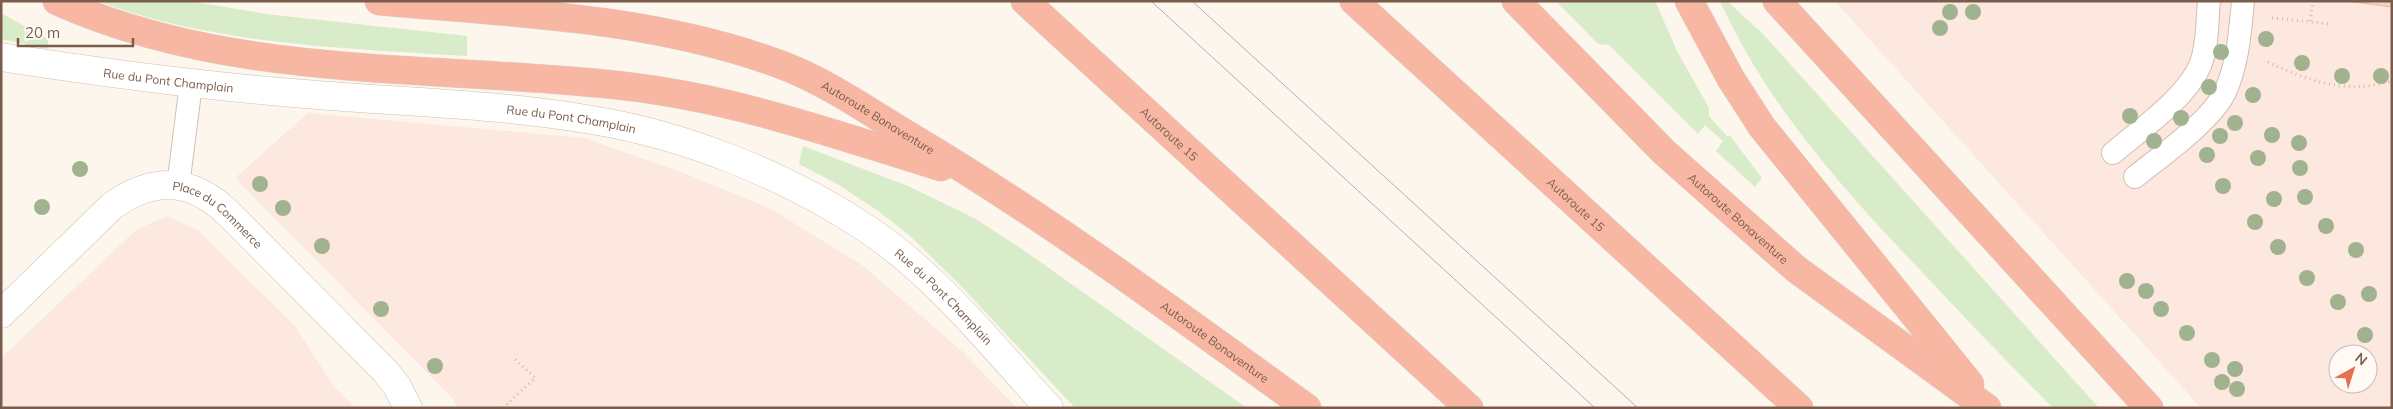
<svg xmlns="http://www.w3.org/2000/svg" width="2393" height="409" font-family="Mulish,sans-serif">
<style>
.commercial{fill:#fde8e0;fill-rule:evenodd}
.green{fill:#d8ecc9}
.building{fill:#f3d5c3;stroke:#e6bba3}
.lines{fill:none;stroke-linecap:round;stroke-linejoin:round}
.lane-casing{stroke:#d1beb0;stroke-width:24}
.street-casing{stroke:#d1beb0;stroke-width:29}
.highway-casing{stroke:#dad1cd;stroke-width:29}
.path{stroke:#d9b8a5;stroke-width:3;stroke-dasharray:1 4;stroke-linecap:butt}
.lane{stroke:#fff;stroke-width:22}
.street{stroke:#fff;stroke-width:28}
.highway{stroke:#f7b7a3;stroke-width:28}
.tram{stroke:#b9a8c9;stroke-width:1}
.tree{fill:#a0b28e}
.labels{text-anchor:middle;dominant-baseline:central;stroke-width:5;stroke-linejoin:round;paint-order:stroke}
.street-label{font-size:12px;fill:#7a5c4d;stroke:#fffaf3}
</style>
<rect width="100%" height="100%" fill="#fdf6ec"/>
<g class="commercial">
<path d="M1835,1h557v407h-191zM2338,354h30v30h-30z"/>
<path d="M308,113l276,25 100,35 87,36 91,56 102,88 53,55h-560l-4,-9 -218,-221z"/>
<path d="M167,216l31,14 97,96 40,62 21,20h-355v-50l136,-129z"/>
</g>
<g class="green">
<path d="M97,1h92l77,13 201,22v20c-125,-8 -251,-11 -370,-55z"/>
<path d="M1556,1h99l22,50 32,57v8l18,20h3l32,42 -7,9 -39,-36 7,-10 -18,-16 -7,9 -89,-89 -11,-1z"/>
<path d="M1720,1h7l38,35 334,372h-46c-45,-45 -89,-91 -132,-137 -78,-82 -154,-166 -201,-270z"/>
<path d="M1,13l47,26v10l-47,-10z"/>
<path d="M803,146l105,40 66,32 45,29 228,161h-172l-113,-121 -52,-51 -29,-23 -42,-28 -40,-21z"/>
</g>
<path class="building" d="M2346,1h46v6z"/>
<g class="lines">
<defs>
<g id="lane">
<path d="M2113,153c28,-24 75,-56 88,-90 7,-19 6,-42 8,-62"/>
<path d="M2135,177c26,-21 76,-56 90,-85 13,-28 15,-60 18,-91"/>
<path d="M178,186l13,-102"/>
</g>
<g id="street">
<path id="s1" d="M1,57c97,15 194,28 292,36 99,9 201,10 299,27 93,15 193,55 272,107 72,47 127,118 185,181"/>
<path id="s2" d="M1,314l111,-108c44,-31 82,-28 120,11l153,154 12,15 11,22"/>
</g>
<g id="highway">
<path d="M57,1c178,80 378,63 567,85 109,12 213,49 317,81"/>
<path id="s3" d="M379,1c135,12 272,16 400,63 47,17 90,48 132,73 138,82 266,177 396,271"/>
<path id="s4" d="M1025,1l444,407"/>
<path id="s5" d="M1354,1l445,407"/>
<path id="s6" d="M1516,1l148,151 132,117 191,139"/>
<path d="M1689,1l42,78 31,48 208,257"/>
<path d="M1777,1l372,407"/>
</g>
</defs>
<use href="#lane" class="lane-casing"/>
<use href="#street" class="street-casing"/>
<use href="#highway" class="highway-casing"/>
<g class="path">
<path d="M2272,18l59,6"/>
<path d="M2310,21l3,-20"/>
<path d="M2268,62c40,19 79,33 124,19"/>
<path d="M503,408l32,-30 -20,-19"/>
</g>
<use href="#lane" class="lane"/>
<use href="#street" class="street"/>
<use href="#highway" class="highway"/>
<g class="tram">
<path d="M1151,1l444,407"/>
<path d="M1192,1l446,407"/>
</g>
</g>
<g class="tree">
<circle cx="1950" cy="12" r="8"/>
<circle cx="1973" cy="12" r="8"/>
<circle cx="1940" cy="28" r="8"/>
<circle cx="2266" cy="39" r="8"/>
<circle cx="2221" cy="52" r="8"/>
<circle cx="2302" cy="63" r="8"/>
<circle cx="2342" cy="76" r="8"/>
<circle cx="2381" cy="76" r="8"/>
<circle cx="2209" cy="87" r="8"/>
<circle cx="2253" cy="95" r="8"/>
<circle cx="2130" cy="116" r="8"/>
<circle cx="2181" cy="118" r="8"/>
<circle cx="2235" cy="123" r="8"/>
<circle cx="2272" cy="135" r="8"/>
<circle cx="2220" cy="136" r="8"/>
<circle cx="2154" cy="141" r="8"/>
<circle cx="2299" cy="143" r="8"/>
<circle cx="2207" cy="155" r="8"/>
<circle cx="2258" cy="158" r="8"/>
<circle cx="2300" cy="168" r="8"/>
<circle cx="80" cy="169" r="8"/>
<circle cx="260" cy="184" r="8"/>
<circle cx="2223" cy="186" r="8"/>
<circle cx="2305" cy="197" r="8"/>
<circle cx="2274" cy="199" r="8"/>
<circle cx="42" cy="207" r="8"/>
<circle cx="283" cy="208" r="8"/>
<circle cx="2255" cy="222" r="8"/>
<circle cx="2326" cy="226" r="8"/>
<circle cx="322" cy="246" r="8"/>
<circle cx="2278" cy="247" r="8"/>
<circle cx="2356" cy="250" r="8"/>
<circle cx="2307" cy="278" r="8"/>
<circle cx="2127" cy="281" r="8"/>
<circle cx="2146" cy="291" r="8"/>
<circle cx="2369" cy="294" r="8"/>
<circle cx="2338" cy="302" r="8"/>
<circle cx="381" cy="309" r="8"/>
<circle cx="2161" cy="309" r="8"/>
<circle cx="2187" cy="333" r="8"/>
<circle cx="2365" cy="335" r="8"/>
<circle cx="2212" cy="360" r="8"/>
<circle cx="435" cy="366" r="8"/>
<circle cx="2235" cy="369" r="8"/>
<circle cx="2222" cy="382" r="8"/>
<circle cx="2237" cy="389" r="8"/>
</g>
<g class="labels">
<g class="street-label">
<text stroke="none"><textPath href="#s1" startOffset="169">Rue du Pont Champlain</textPath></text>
<text stroke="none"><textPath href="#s3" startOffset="519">Autoroute Bonaventure</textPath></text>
<text stroke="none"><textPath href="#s1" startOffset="574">Rue du Pont Champlain</textPath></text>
<text stroke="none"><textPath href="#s4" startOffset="196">Autoroute 15</textPath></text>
<text stroke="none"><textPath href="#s5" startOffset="301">Autoroute 15</textPath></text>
<text stroke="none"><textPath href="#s2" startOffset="275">Place du Commerce</textPath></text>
<text stroke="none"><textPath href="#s6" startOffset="311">Autoroute Bonaventure</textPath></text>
<text stroke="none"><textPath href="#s1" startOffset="995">Rue du Pont Champlain</textPath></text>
<text stroke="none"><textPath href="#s3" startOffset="924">Autoroute Bonaventure</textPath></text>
</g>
</g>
<rect width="2393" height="409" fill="none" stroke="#7a5c4d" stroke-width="5"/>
<g transform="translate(2353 369) rotate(39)"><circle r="24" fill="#fffaf3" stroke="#cabbb1"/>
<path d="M0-4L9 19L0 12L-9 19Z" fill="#e76f51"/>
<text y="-8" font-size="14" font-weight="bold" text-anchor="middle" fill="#7a5c4d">N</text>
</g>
<path d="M18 38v8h115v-8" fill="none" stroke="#7a5c4d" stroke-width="2.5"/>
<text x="25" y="38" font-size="15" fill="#7a5c4d" stroke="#fffaf3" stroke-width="4" paint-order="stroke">20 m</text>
</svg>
